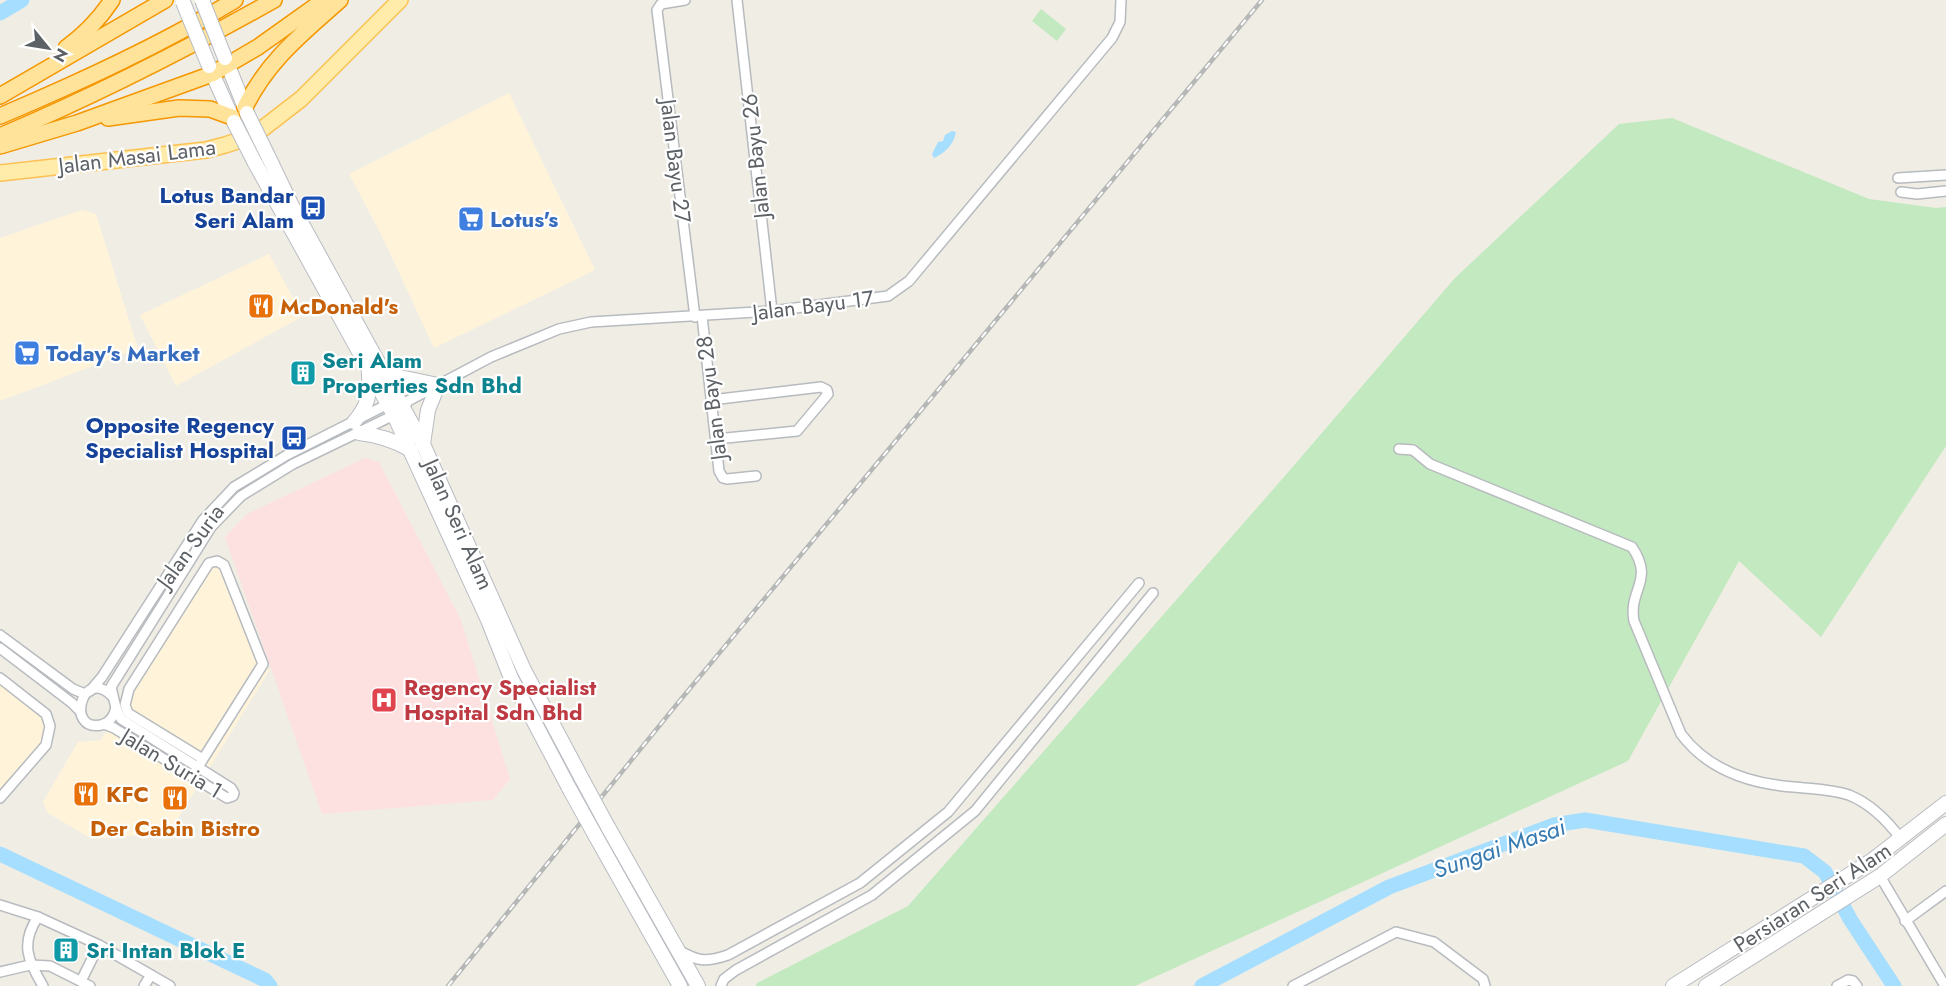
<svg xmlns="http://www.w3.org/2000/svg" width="1946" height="986" font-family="Jost,sans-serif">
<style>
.commercial{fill:#fff4da}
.medical{fill:#fde1e0}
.green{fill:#c2e9bf}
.water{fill:#a5deff}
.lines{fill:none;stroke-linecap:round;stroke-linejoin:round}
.river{stroke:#a5deff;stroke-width:15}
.minor-casing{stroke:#b7bbbf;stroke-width:12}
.secondary-casing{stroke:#b8bcc2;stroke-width:16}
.primary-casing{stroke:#fcc152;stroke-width:18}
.trunk-casing{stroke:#f49700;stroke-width:18}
.minor{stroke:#fff;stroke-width:9}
.secondary{stroke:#fff;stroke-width:14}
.primary{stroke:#ffecaa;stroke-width:15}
.trunk{stroke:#ffe39b;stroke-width:15}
.rail-casing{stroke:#b6b7b7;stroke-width:4.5}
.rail{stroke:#fff;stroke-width:2;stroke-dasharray:7;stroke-linecap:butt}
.secondary-bridge-casing{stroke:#b8bcc2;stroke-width:16;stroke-linecap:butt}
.secondary-bridge{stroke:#fff;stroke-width:14}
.labels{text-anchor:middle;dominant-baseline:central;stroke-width:4.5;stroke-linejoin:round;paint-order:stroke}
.street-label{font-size:22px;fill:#5c6166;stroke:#fff}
.transit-label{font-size:22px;font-weight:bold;fill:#164399;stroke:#fff;text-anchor:end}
.shop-label{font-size:22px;font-weight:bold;fill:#366cbe;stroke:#fff;text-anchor:start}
.food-label{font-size:22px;font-weight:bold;fill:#c56008;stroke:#fff;text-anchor:start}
.culture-label{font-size:22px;font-weight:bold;fill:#0d838f;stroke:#fff;text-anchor:start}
.health-label{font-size:22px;font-weight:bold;fill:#be3a42;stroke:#fff;text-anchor:start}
.water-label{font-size:24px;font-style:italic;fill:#377ab0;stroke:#fff}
</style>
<rect width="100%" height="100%" fill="#f0ede4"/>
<g class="commercial">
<path d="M509,93l86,177 -161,78 -52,-112 -33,-62z"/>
<path d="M82,210l14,4 42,135 -138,52v-163z"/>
<path d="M269,254l34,62 -127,70 -36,-71z"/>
<path d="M216,557l11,6 42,108 -100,162 -77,6 -44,-26 -5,-11 35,-60 23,-2z"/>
<path d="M0,673l49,38 3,16v12l-3,8 -46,54h-3z"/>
</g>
<path class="medical" d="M365,458l14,4 82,158 49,159 -17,21 -171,14 -97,-277 22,-23z"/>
<g class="green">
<path d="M1041,9l25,20 -9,12 -25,-20z"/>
<path d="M1672,118l197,81 67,9 10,-1v239l-125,191 -82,-76 -111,200 -493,225h-379l1,-3 151,-77 376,-429 171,-199 164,-154z"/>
</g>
<path class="water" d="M952,131l4,1c-2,12 -11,21 -22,26l-2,-4 6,-12 5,-1 2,-6z"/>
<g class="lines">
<g class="river">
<path d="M0,13l22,-13"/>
<path d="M0,854l265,126 5,6"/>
<path d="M1202,986l187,-99 165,-62 31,-5 219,36 21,16 25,47 44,67"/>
</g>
<defs>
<g id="minor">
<path d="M685,0l-24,4 -4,6 38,307"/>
<path d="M737,0l35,311"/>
<path d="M1898,178l48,-3"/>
<path d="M1901,192l16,2 29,-3"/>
<path d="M702,316l17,155 4,7 4,1 29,-3"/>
<path d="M711,400l110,-13 6,3 1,4 -31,37 -81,8"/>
<path d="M1399,449l14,1 17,14 202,83c23,34 -4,42 2,74l47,113c27,36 70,50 113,53 18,2 37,2 55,8 22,9 38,25 52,44"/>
<path d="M0,635l73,54 12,5"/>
<path d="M0,648l72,55 8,8"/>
<path d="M0,678l46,36 4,12 -4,19 -46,53"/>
<path d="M90,691l12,-14 101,-157 31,-33 53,-32 105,-53"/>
<path d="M112,696c-30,-30 -47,36 -11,29 9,-2 13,-9 15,-17"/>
<path d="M104,724l10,4 113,70 6,-2 1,-3 -3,-5 -110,-69 -5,-11 -5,-21 100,-160 30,-31 52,-32 101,-49 9,-6 5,-8 83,-44 68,-28 32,-7 181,-11 116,-15 21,-15 203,-243 8,-16 1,-22"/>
<path d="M195,772l8,-13 60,-95 -39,-99 -7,-4 -8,2 -80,126 -4,16 3,8 75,46"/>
<path d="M1880,876l65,110"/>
<path d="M0,905l38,12 61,28 71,41"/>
<path d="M38,917c-18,26 -10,44 5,69"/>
<path d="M1905,921l41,-30"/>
<path d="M680,951c19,11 27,11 48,4l132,-72 88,-71 191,-229"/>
<path d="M0,972l30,-7 20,1 40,20"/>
<path d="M81,981l18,-36"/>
<path d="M144,986l7,-11"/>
<path d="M721,986l3,-7 12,-9 136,-75 103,-84 178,-218"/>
<path d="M1293,986l103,-54 38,10 49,37 2,7"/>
<path d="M1837,986l11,-6 5,1 4,5"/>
</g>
<g id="secondary">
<path d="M225,58l22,55"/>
<path d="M209,66l25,56"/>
<path d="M268,156l23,48 132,240 101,226 58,109"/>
<path d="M255,163l139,252 94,205 23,58 58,110"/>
<path d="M381,366l19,11 38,8 -10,25 -5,34"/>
<path d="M354,422c14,-16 16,-27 15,-48"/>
<path d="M359,433c19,2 35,7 52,17"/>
<path d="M608,827l90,159"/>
<path d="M595,835l85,151"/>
<path d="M1673,986l198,-125 75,-58"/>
<path d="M1706,986l174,-110 66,-52"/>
</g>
<path id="primary" d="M0,173l206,-23 19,-5 28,-9 48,-37 99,-99"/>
<g id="trunk">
<path d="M66,48c19,-14 33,-28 46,-48"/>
<path d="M0,96l165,-96"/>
<path d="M245,107c23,-47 57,-73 95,-107"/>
<path d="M0,116c80,-34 161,-71 235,-116"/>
<path d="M108,118l71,-10 31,1 22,8"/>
<path d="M0,136c94,-40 185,-86 274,-136"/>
<path d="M0,146l77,-23 135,-49 46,-27 66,-47"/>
</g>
</defs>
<use href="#minor" class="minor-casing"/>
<use href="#secondary" class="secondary-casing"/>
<use href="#primary" class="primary-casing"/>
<use href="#trunk" class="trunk-casing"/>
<use href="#minor" class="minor"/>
<use href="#secondary" class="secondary"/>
<use href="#primary" class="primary"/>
<use href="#trunk" class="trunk"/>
<defs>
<path id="rail" d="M448,986l229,-282 585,-704"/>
</defs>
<use href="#rail" class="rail-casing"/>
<use href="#rail" class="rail"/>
<defs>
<g id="secondary-bridge">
<path d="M202,0l23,58"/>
<path d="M183,2l26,64"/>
<path d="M247,113l21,43"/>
<path d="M234,122l21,41"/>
<path d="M582,779l26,48"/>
<path d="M569,788l26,47"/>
</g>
</defs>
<use href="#secondary-bridge" class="secondary-bridge-casing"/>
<use href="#secondary-bridge" class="secondary-bridge"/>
</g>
<defs>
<symbol id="bus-square" viewBox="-11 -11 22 22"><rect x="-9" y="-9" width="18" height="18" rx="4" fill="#1a4fb4" stroke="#fff"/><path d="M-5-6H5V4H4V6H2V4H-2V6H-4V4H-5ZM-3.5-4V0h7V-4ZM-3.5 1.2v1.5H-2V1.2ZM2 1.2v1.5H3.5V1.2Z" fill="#fff"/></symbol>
<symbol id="supermarket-square" viewBox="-11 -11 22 22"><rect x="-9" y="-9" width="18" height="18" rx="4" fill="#3f7fe0" stroke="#fff"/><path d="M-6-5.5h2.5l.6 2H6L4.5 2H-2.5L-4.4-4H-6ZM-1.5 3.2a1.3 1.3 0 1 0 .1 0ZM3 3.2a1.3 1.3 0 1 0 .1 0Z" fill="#fff"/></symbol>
<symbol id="restaurant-square" viewBox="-11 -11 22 22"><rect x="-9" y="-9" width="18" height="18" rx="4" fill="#e8710a" stroke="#fff"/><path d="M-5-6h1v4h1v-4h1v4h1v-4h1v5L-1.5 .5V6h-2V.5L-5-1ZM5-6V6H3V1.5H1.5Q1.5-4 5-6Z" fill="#fff"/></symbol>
<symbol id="building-square" viewBox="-11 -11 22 22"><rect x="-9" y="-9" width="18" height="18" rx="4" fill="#0f9aa8" stroke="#fff"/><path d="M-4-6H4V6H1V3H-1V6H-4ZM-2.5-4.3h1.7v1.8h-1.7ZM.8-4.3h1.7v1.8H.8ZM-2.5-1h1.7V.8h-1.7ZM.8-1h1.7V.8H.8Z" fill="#fff"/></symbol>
<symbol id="hospital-square" viewBox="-11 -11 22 22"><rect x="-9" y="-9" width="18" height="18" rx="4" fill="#e0444e" stroke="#fff"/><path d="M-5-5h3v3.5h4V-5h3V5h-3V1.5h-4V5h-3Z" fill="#fff"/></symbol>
</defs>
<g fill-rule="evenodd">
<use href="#bus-square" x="298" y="193" width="30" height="30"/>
<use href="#supermarket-square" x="456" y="204" width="30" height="30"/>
<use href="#restaurant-square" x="246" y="291" width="30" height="30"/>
<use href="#supermarket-square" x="12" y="338" width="30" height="30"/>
<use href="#building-square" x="288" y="358" width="30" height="30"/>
<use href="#bus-square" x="279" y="423" width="30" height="30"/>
<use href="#hospital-square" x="369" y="685" width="30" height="30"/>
<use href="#restaurant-square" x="71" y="779" width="30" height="30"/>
<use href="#restaurant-square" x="160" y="783" width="30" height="30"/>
<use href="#building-square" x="51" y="935" width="30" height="30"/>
</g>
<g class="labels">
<g class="street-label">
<text transform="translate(137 156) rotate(-7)">Jalan Masai Lama</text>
<text transform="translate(755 156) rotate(-96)">Jalan Bayu 26</text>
<text transform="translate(676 161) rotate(83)">Jalan Bayu 27</text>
<text transform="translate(813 305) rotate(-7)">Jalan Bayu 17</text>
<text transform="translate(711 398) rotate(-97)">Jalan Bayu 28</text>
<text transform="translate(459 524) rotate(66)">Jalan Seri Alam</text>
<text transform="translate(190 546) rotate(-54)">Jalan Suria</text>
<text transform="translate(172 763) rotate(31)">Jalan Suria 1</text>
<text transform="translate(1812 897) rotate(-33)">Persiaran Seri Alam</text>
</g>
<g class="transit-label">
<text x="294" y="195">Lotus Bandar<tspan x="294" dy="25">Seri Alam</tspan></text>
<text x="274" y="425">Opposite Regency<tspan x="274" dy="25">Specialist Hospital</tspan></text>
</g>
<g class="shop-label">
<text x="490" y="219">Lotus's</text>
<text x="46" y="353">Today's Market</text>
</g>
<g class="food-label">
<text x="280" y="306">McDonald's</text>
<text x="106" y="794">KFC</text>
<text x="175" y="828" text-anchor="middle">Der Cabin Bistro</text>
</g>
<g class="culture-label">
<text x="322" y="360">Seri Alam<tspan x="322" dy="25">Properties Sdn Bhd</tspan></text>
<text x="86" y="950">Sri Intan Blok E</text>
</g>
<g class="health-label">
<text x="404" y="687">Regency Specialist<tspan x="404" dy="25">Hospital Sdn Bhd</tspan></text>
</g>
<g class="water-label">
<text transform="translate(1499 848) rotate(-19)">Sungai Masai</text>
</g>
</g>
<g transform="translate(48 48) rotate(120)" stroke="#ffffff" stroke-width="4.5" paint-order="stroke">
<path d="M0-4.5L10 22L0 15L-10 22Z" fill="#5c6166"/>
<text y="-9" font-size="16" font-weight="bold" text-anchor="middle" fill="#5c6166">N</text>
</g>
</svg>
